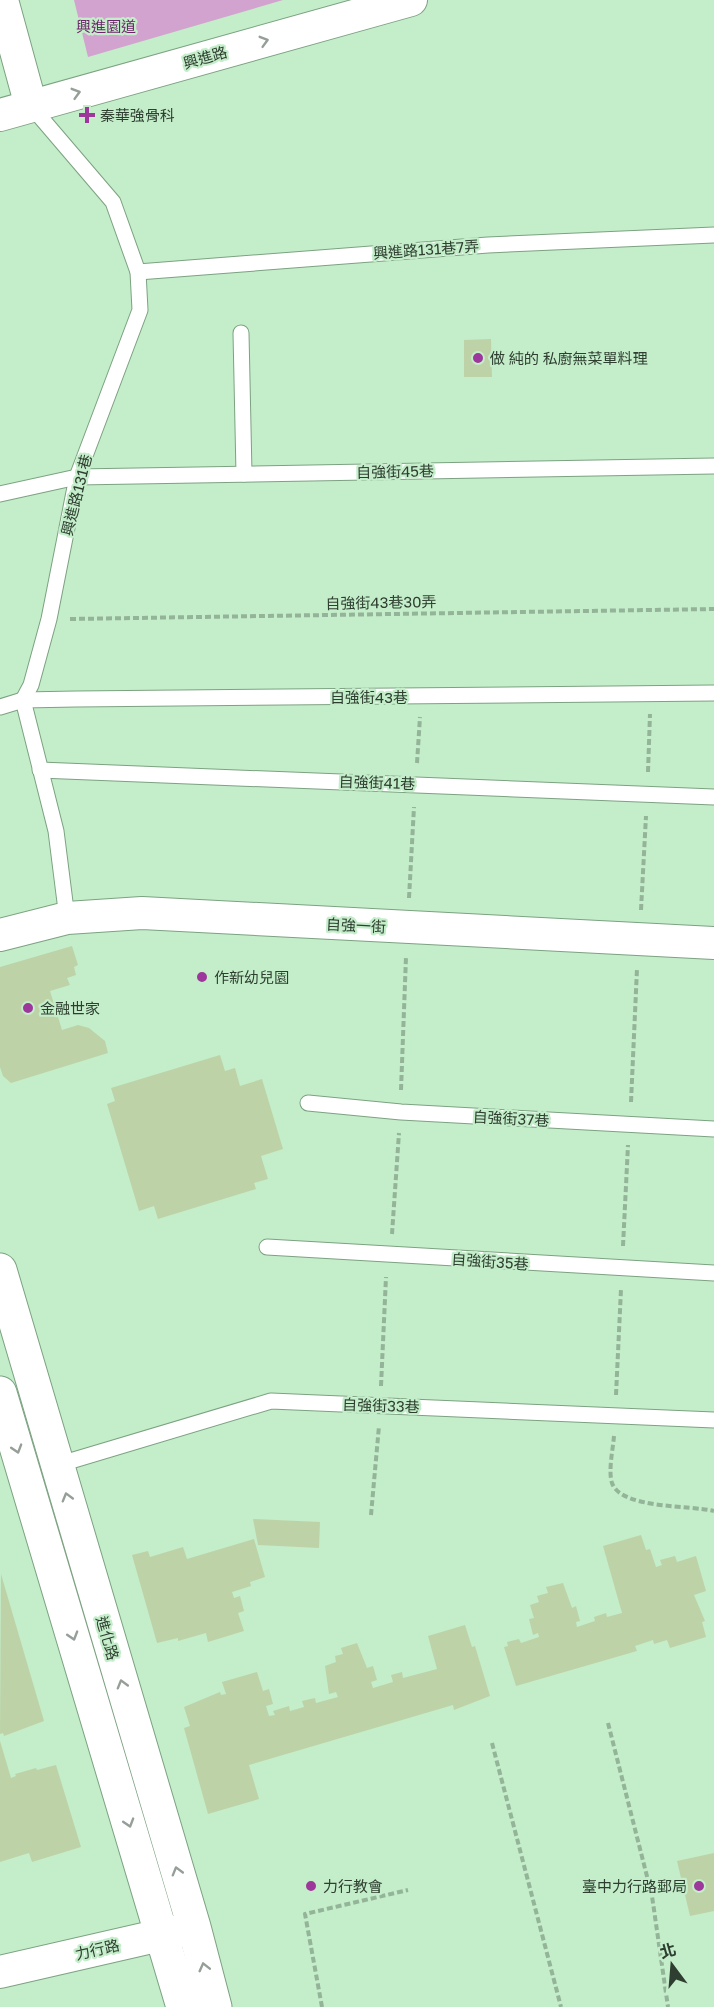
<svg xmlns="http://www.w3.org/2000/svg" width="714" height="2007" font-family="'Golos Text','Noto Sans TC',sans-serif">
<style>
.green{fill:#d1a3ce}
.building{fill:#bdd3a7}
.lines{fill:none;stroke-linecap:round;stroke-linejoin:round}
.service-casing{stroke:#7ca281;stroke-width:17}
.minor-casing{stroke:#7ca281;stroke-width:34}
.primary-casing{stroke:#7ca281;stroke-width:35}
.path{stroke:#93b498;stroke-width:4;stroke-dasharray:6 3;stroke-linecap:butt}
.service{stroke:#fff;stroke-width:15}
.minor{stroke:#fff;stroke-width:32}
.primary{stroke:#fff;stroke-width:33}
.oneway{stroke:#969e98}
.poi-dot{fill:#9e379b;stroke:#c4edca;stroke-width:2}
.labels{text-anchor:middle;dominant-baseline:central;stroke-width:4.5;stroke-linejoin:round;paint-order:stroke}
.park-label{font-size:15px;fill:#6c246a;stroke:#c4edca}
.street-label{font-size:15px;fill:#2e3e30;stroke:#c4edca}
.poi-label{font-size:15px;fill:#2e3e30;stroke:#c4edca;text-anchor:start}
</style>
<rect width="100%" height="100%" fill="#c4edca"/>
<path class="green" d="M74,0h209l-195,57z"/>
<g class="building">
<path d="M491,339l1,38h-28v-37z"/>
<path d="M72,946l6,19 -4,2 2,8 -9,3 3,7 -20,6 12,39 16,-5 11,3 16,13 3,12 -97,30 -8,-7 -3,-9v-100z"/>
<path d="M220,1055l5,16 10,-3 5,18 22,-7 21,70 -22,7 7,23 -14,4 2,6 -98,30 -4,-13 -15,5 -32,-107 8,-3 -4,-13z"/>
<path d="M253,1519l67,3 -1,26 -61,-3z"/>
<path d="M641,1535l5,15 4,-1 6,18 6,-2 -2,-5 15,-4 2,6 19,-6 10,35 -12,4 11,26 -3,1 4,15 -36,11 -3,-8 -13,4 -1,-4 -18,6 2,5 -121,35 -12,-39 4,-1 -1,-4 12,-3 2,4 18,-6 -1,-4 -5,2 -4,-16 5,-1 -4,-13 9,-3 -2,-6 11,-3 -2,-6 17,-4 9,25 4,-2 4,15 -4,1 1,5 18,-6 -1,-4 12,-4 1,4 15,-4 -19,-67z"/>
<path d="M254,1539l11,38 -15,5 1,4 -19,6 2,6 6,-2 4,15 -6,2 6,18 -36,11 -2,-9 -28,8v-3l-21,5 -25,-88 16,-4 2,6 33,-10 4,12z"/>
<path d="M1,1574l43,147 -40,15 -1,-3 -3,1z"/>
<path d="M465,1625l7,22 3,-1 15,50 -36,14 -1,-5 -204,60 10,34 -51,15 -24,-86 6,-2 -6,-19 36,-15 1,3 5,-1 -4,-12 35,-10 6,19 6,-2 4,15 -7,2 3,10 6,-1 -2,-4 16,-5 1,5 14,-4 -2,-6 13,-3 1,5 22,-6 -2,-5 -7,2 -4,-28 11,-4 -1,-6 8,-2 -2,-6 16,-5 10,25 6,-2 4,14 -6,2 2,6 20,-6 -2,-7 11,-3 1,6 34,-9 -9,-33z"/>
<path d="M0,1741l11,37 5,-2 -1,-2 21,-6 1,2 19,-5 25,82 -49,15 -3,-9 -29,9z"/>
<path d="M714,1853v58l-24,5 -13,-55z"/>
</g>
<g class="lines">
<defs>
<g id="service">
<path d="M31,106l82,96 25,70 2,38 -63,167 -28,142 -18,66 -8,15 33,131 11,87"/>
<path d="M138,272l350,-27 226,-10"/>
<path d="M241,333l3,141"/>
<path d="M0,494l77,-17 637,-11"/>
<path d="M0,707l23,-7 53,-1 638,-6"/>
<path d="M40,770l674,27"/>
<path d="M308,1103l93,9 313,17"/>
<path d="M267,1247l447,26"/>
<path d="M57,1465l214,-64 443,19"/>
</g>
<g id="minor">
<path d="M2,0l29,106"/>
<path d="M0,115l411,-115"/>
<path d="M0,935l67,-17 75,-5 572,30"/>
<path d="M0,1972l187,-43"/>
</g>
<g id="primary">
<path d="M0,1270l194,657 21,80"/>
<path d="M0,1393l183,614"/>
</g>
</defs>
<use href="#service" class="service-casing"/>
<use href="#minor" class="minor-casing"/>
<use href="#primary" class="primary-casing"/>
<g class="path">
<path d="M70,619l644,-10"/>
<path d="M417,763l3,-46"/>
<path d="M648,772l2,-58"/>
<path d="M409,898l5,-91"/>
<path d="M641,910l5,-94"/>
<path d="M401,1090l5,-133"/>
<path d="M631,1102l6,-133"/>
<path d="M392,1234l7,-101"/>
<path d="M623,1246l5,-101"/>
<path d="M381,1386l5,-109"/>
<path d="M616,1395l5,-106"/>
<path d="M614,1436c-1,13 -6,35 -2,47 9,26 78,22 102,28"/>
<path d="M371,1515l8,-89"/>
<path d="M608,1723l44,173 16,111"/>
<path d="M492,1743l69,264"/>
<path d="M322,2007l-17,-93 103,-24"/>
</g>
<use href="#service" class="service"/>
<use href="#minor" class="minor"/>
<use href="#primary" class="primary"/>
</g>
<defs><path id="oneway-chevron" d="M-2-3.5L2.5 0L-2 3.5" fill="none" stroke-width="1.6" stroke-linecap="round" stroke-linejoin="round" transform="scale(1.5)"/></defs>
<g class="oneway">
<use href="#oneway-chevron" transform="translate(264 41) rotate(-16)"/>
<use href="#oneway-chevron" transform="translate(76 93) rotate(-16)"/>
<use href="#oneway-chevron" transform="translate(17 1449) rotate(73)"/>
<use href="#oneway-chevron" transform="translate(67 1497) rotate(-106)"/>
<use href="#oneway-chevron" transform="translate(73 1636) rotate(73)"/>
<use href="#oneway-chevron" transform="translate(122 1684) rotate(-106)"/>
<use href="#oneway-chevron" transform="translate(129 1823) rotate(73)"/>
<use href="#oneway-chevron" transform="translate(177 1871) rotate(-106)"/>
<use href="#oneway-chevron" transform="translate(204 1967) rotate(-104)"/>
</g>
<g class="poi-dot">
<path d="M84 106h6v6h6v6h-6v6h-6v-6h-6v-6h6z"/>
<circle cx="478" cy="358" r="6"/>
<circle cx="202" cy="977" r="6"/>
<circle cx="28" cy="1008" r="6"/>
<circle cx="311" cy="1886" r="6"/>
<circle cx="699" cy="1886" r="6"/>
</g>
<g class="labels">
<g class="park-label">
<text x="106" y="26">興進園道</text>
</g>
<g class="street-label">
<text transform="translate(205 57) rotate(-16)">興進路</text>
<text transform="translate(426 249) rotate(-4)">興進路131巷7弄</text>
<text transform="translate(395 471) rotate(-1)">自強街45巷</text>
<text transform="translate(76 495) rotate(-76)">興進路131巷</text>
<text transform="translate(381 602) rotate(-1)">自強街43巷30弄</text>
<text x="369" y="697">自強街43巷</text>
<text transform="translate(377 782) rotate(2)">自強街41巷</text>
<text transform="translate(356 925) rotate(3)">自強一街</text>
<text transform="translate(511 1118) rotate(3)">自強街37巷</text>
<text transform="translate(490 1261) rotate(4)">自強街35巷</text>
<text transform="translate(381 1405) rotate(2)">自強街33巷</text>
<text transform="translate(108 1638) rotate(74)">進化路</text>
<text transform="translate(97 1949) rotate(-13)">力行路</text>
</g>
<g class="poi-label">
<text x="100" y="115">秦華強骨科</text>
<text x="490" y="358">做 純的 私廚無菜單料理</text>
<text x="214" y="977">作新幼兒園</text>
<text x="40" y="1008">金融世家</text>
<text x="323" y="1886">力行教會</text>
<text x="687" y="1886" text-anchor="end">臺中力行路郵局</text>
</g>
</g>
<g transform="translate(672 1965) rotate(344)" stroke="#c4edca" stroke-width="4.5" paint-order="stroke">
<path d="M0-4.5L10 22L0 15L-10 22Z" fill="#2e3e30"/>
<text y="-9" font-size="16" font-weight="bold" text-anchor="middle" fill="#2e3e30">北</text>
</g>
</svg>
